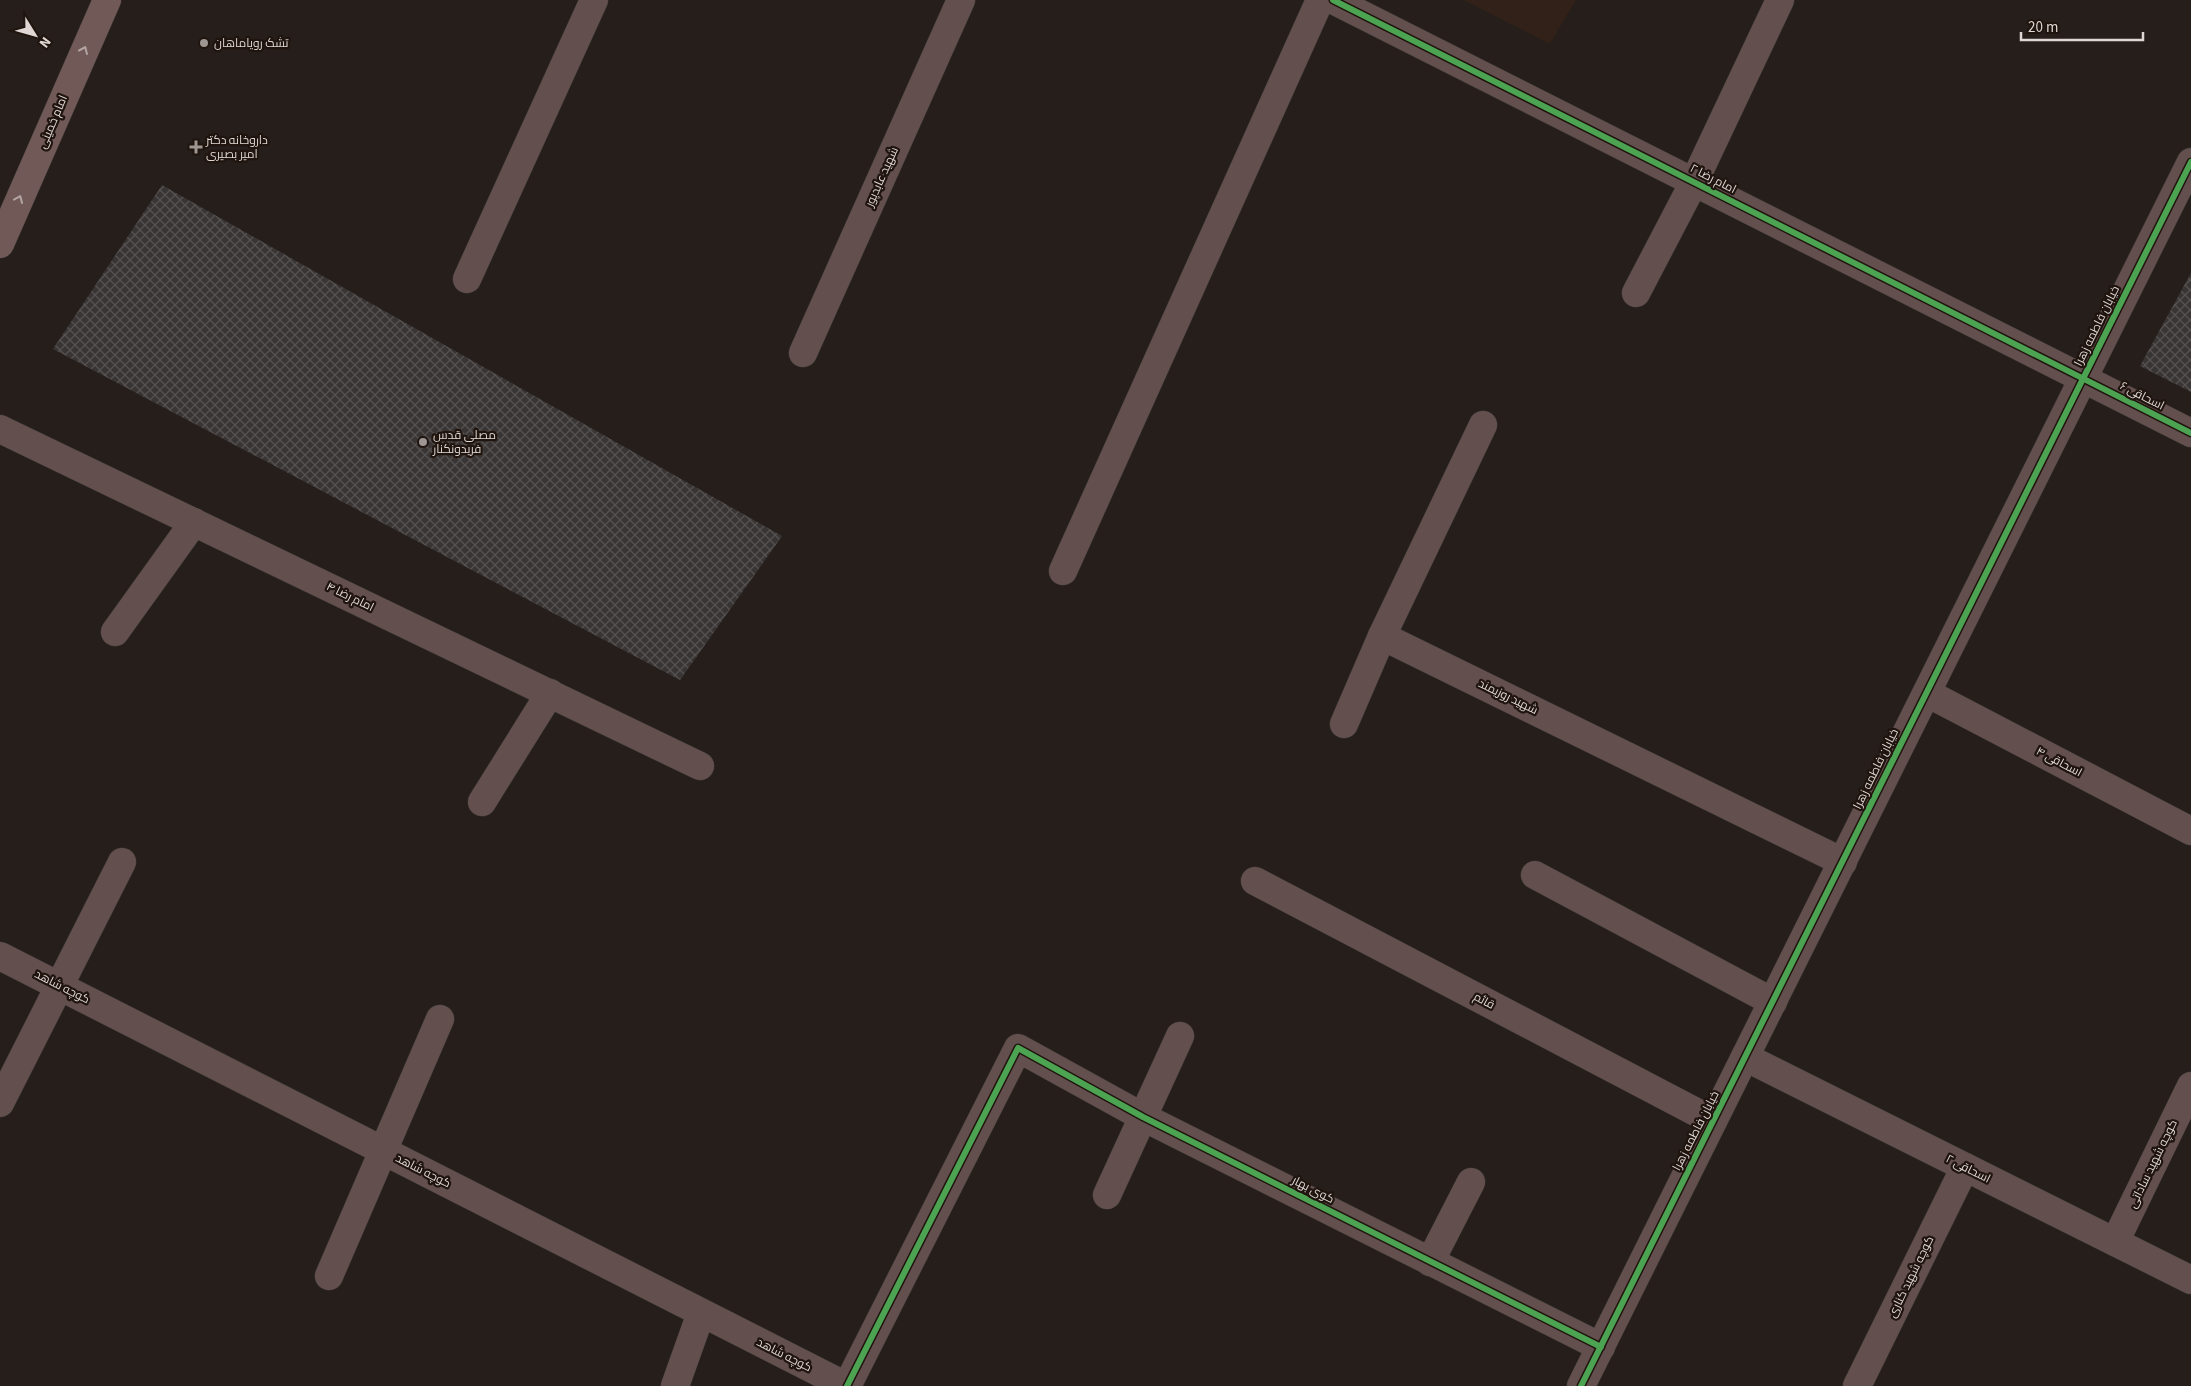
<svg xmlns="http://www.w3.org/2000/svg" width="2191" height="1386" font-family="'Source Sans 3',Cairo,sans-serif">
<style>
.built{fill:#312118}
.building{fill:url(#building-cross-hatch)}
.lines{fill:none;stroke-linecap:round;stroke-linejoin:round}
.minor-casing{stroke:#3e3936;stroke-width:29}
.tertiary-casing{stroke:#3e3936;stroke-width:29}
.primary-casing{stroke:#3e3936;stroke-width:29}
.minor{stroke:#63504e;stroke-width:28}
.tertiary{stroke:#63504e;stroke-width:28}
.primary{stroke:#705956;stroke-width:28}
.cycleway-casing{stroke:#20140e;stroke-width:9}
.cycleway{stroke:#4ca352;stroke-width:6}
.oneway{stroke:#b3a5a1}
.poi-dot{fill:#9e9693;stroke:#20140e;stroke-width:2}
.labels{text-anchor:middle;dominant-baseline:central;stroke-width:4.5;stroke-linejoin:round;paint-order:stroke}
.poi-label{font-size:12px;fill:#dfd7d3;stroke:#20140e;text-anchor:start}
.street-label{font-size:12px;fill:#dfd7d3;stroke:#20140e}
</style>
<defs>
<pattern id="building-cross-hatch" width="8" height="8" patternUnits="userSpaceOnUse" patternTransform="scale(1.25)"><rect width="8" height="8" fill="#393535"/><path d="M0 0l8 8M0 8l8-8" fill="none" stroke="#555251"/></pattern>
</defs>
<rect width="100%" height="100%" fill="#251e1b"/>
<path class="built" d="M1463,0h113l-26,44z"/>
<g class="building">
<path d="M162,185l620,351 -102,144 -627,-331z"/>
<path d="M2191,273v119l-51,-26z"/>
</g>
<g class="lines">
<defs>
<g id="minor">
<path d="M1333,0l858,433"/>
<path d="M467,279l127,-279"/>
<path d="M1636,293l58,-111 86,-182"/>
<path d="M803,353l158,-353"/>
<path d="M1483,425l-101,211 461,226"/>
<path d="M0,429l700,337"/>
<path d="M1063,571l257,-571"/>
<path d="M115,632l79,-110"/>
<path d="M1927,693l264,138"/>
<path d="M1344,724l38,-88"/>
<path d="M482,802l68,-109"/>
<path d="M1535,875l238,127"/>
<path d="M1255,881l458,240"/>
<path d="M0,956l846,430"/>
<path d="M1745,1057l446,223"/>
<path d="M0,1103l122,-241"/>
<path d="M1107,1195l73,-159"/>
<path d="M2115,1242l76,-156"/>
<path d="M1430,1262l41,-80"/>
<path d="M329,1276l111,-257"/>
<path d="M675,1386l26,-73"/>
<path d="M847,1386l171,-338 125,69 458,230"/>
<path d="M1857,1386l108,-219"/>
</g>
<path id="tertiary" d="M1581,1386l610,-1224"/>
<path id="primary" d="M0,244l107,-244"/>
</defs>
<use href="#minor" class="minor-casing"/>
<use href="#tertiary" class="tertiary-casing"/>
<use href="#primary" class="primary-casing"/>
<use href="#minor" class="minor"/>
<use href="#tertiary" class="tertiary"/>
<use href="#primary" class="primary"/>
<defs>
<g id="cycleway">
<path d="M1333,0l858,433"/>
<path d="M847,1386l171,-338 125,69 458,230"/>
<path d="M1581,1386l610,-1224"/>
</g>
</defs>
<use href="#cycleway" class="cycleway-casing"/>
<use href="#cycleway" class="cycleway"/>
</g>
<defs><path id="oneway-chevron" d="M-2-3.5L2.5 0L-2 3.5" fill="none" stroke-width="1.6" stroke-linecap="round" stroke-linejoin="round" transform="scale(1.25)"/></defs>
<g class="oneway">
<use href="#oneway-chevron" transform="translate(84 50) rotate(-66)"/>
<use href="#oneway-chevron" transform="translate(19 199) rotate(-67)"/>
</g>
<g class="poi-dot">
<circle cx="204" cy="43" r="5"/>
<path d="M193.5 139.5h5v5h5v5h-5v5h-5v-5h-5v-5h5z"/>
<circle cx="423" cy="442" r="5"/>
</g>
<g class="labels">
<g class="poi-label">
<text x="214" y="43">تشک رویاماهان</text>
<text x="206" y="140">داروخانه دکتر<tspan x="206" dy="14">امیر بصیری</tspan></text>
<text x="433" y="435">مصلی قدس<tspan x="433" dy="14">فریدونکنار</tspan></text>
</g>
<g class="street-label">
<text transform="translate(53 122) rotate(-67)">امام خمینی</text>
<text transform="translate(882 177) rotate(-66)">شهید عابدپور</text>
<text transform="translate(1713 179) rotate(27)">امام رضا ۲</text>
<text transform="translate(2097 326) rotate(-64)">خیابان فاطمه زهرا</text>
<text transform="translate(2142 396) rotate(27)">اسحاقی ۶</text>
<text transform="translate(350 597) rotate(26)">امام رضا ۴</text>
<text transform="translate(1508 697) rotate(26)">شهید روزیمند</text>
<text transform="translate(2059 762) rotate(28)">اسحاقی ۴</text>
<text transform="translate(1876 769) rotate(-64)">خیابان فاطمه زهرا</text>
<text transform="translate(62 987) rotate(27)">کوچه شاهد</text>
<text transform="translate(1484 1001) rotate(28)">قائم</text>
<text transform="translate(1696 1131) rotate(-63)">خیابان فاطمه زهرا</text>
<text transform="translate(2153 1164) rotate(-64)">کوچه شهید ساداتی</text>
<text transform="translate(1968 1169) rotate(27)">اسحاقی ۲</text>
<text transform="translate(423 1171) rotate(27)">کوچه شاهد</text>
<text transform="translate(1313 1190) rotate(27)">کوی بهار</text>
<text transform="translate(1911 1277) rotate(-64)">کوچه شهید کناری</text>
<text transform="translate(784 1355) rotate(27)">کوچه شاهد</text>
</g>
</g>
<g transform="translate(35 35) rotate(127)" stroke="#20140e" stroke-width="4" paint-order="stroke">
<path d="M0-4L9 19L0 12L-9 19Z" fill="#dfd7d3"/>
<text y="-8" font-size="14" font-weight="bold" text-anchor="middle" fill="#dfd7d3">N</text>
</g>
<path d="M2021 32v8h122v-8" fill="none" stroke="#dfd7d3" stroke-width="2.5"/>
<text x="2028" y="32" font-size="15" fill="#dfd7d3" stroke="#20140e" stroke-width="4" paint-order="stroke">20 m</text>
</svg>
